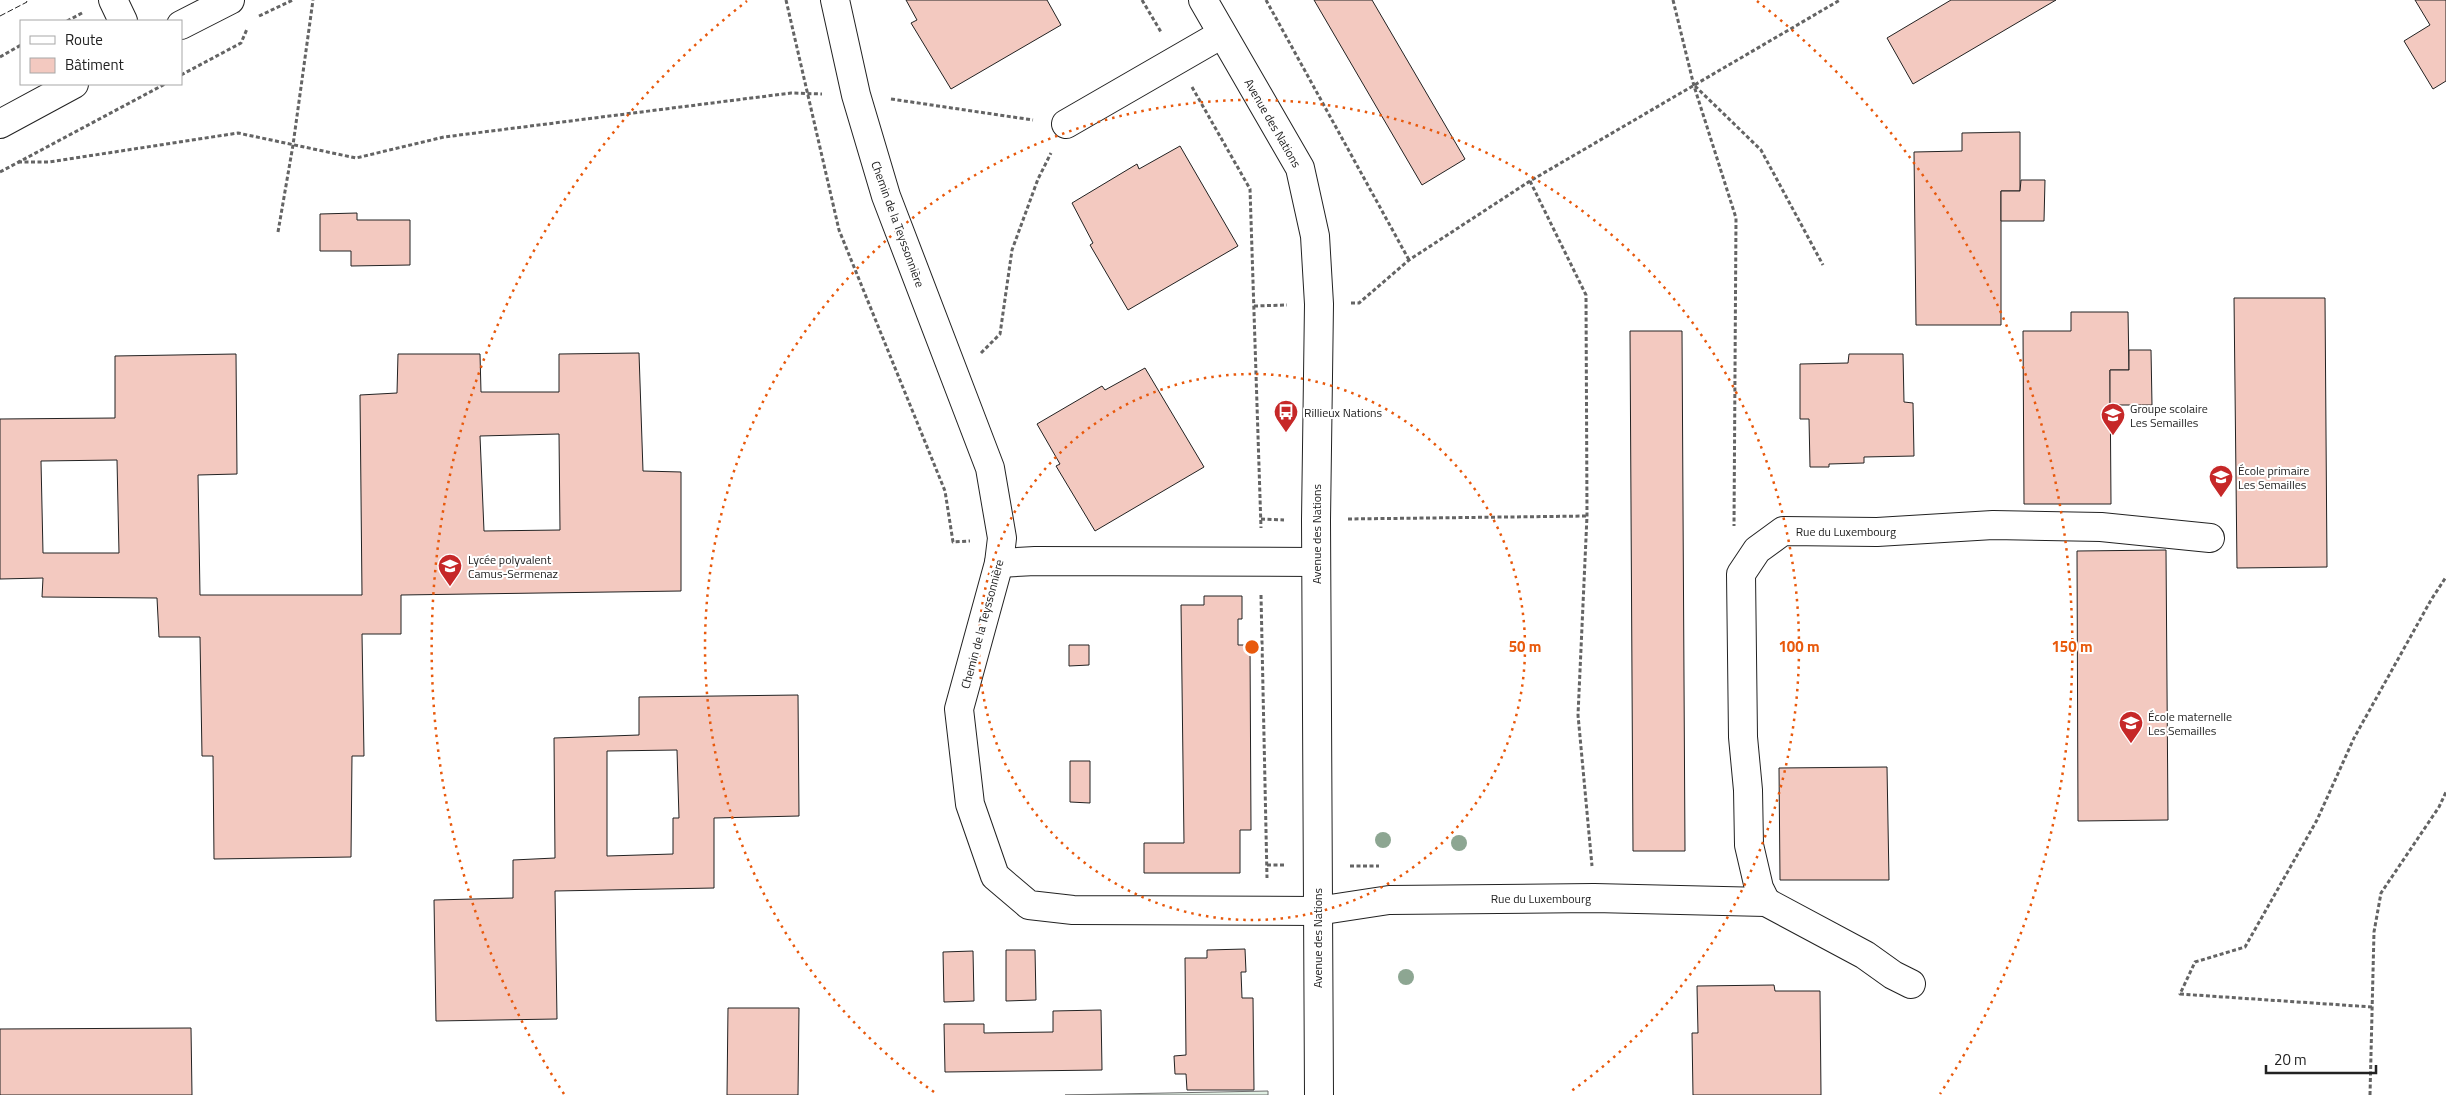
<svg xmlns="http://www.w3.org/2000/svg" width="2446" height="1095" font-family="'Titillium Web',sans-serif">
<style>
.green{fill:#e0efe3;stroke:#6f6f6f}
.building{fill:#f3c9c0;stroke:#222;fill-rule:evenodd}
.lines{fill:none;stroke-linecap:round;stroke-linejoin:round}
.minor-casing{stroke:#222;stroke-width:30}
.path{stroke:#646464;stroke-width:3;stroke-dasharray:4 2.5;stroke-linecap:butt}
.minor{stroke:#fff;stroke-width:28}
.fence{stroke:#222;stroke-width:1;stroke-dasharray:6 2.5;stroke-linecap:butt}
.tree{fill:#8da692}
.ring{fill:none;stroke:#e8590c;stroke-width:2.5;stroke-dasharray:2.5 5}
.labels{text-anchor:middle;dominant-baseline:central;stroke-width:4;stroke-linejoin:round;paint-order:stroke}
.street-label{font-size:12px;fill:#222;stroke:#fff}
.poi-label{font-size:12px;fill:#222;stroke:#fff;text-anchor:start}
.centre{fill:#e8590c;stroke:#fff;stroke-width:2.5}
.ring-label{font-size:15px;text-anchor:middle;font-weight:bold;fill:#e8590c;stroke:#fff;stroke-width:4;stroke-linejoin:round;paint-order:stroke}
</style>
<rect width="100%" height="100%" fill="#fff"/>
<path class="green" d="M1268,1091v4h-203z"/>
<g class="building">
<path d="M906,0h141l14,25 -110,64 -40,-66 6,-3z"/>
<path d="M1314,0h58l93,159 -43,26z"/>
<path d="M1951,0h105l-143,84 -26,-46z"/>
<path d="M2415,0h31v81l-13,8 -29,-48 26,-16z"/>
<path d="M2020,132v59h-19v134h-85l-2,-173 48,-1v-18z"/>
<path d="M1180,146l58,100 -110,64 -38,-65 3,-2 -21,-40 65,-39 2,5z"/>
<path d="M2021,180h24l-1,41h-43v-30h19z"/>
<path d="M357,213v7h53v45l-59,1v-15h-31v-37z"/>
<path d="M2234,298h91l2,269 -90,1z"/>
<path d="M2071,312h57l1,58h-19l1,134h-87l-1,-173h48z"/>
<path d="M1630,331h52l3,520h-52z"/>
<path d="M2129,350h22l1,55h-42v-35h19z"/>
<path d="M639,353l4,118 38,1v119l-280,4v39h-39l2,122h-12l-1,101 -137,2 -1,-103h-11l-2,-119h-41l-2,-39 -115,-1 1,-19 -43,1v-160l115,-1v-62l121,-2 1,120 -39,1 2,120h162l-2,-200 37,-2 1,-39h82l1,38h78v-38zM559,434l1,96 -76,1 -4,-95zM117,460l2,93h-76l-2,-92z"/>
<path d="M1849,354h54l1,48 9,1 1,53 -50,1v6l-35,1v3h-19l-1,-48h-9v-55l48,-1z"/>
<path d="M1145,368l59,99 -109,64 -39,-65 4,-2 -23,-40 65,-38 3,4z"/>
<path d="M2166,550l2,270 -90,1 -1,-270z"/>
<path d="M1204,596h38v23h-4v26h12l1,185h-11v43h-96v-30h40l-3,-238h23z"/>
<path d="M1069,645h20v20l-20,1z"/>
<path d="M798,695l1,121 -85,2v70l-159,3 2,128 -121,2 -2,-121 79,-2v-38l42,-2 -1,-120 85,-3v-38zM677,750l2,68h-6v36l-66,2v-105z"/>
<path d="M1070,761h20v42l-20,-1z"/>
<path d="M1887,767l2,113h-109l-1,-112z"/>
<path d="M1245,949l1,23h-5l1,26h11l1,92h-67l-1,-16h-11l-1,-18 12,-1 -1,-97h22v-8z"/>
<path d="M1006,950h29l1,50 -30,1z"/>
<path d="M973,951l1,50 -30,1 -1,-50z"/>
<path d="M1774,985l1,6h45l1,104h-128l-1,-62h6l-1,-47z"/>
<path d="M728,1008h71l-1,87h-71z"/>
<path d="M1101,1010l1,60 -157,2 -1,-48h40v9l69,-1v-21z"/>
<path d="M191,1028l1,67h-192v-66z"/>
</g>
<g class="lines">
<defs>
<g id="minor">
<path d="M113,0l10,21"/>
<path d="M835,0l21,95 30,101 104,272 12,70 -3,25 -40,146 11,95 25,72 34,29 44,5 244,1 72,-11 205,-2 172,4 99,53 28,20 18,9"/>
<path d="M1203,0l97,168 15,68 4,68 -3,216 3,575"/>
<path d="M181,25l49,-25"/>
<path d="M0,124l74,-40"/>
<path d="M1066,124l156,-90"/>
<path d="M999,563l36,-2 281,1"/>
<path d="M1766,902l-7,-14 -10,-43 -1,-55 -5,-53 -2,-163 16,-24 26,-19 94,1 116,-7 108,2 109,11"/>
</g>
</defs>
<use href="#minor" class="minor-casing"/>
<g class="path">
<path d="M786,0l53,230 106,261 8,51 17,-1"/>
<path d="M1142,0l19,32"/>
<path d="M1266,0l143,260"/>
<path d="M1673,0l21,86 42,132 -2,308"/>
<path d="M259,16l34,-16"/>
<path d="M67,21l17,-9"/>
<path d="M0,57l21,-12"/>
<path d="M181,75l60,-32 6,-14"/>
<path d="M1695,86l66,64 62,115"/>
<path d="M1192,87l58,102 11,339"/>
<path d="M891,99l142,21"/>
<path d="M18,162h31l189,-29 118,25 88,-21 347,-44 31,1"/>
<path d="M0,172l165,-88"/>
<path d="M1530,181l56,114 1,221 -9,199 14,151"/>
<path d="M278,232l15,-87 20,-145"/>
<path d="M1351,303h8l50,-43 121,-79 310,-181"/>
<path d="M1254,306l33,-1"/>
<path d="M981,353l19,-19 12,-84 26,-71 13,-26"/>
<path d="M1261,519l23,1"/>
<path d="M1348,519l239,-3"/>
<path d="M1261,595l6,283"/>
<path d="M1267,865h19"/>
<path d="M1350,866h29"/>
<path d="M2372,1007l-192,-13 15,-32 50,-15 72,-127 37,-82 77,-138 15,-23"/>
<path d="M2370,1095l4,-163 7,-39 58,-86 7,-15"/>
</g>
<use href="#minor" class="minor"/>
<path class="fence" d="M0,16l27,-14 -1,-2"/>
</g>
<g class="tree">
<circle cx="1383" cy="840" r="8"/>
<circle cx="1459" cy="843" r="8"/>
<circle cx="1406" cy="977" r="8"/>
</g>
<g class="ring">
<circle cx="1252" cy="647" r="273"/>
<path d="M934 1092A547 547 0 1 1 1570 1092"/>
<path d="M564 1094A820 820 0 0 1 747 1M1757 1A820 820 0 0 1 1940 1094"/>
</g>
<defs>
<symbol id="bus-pin" viewBox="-11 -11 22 30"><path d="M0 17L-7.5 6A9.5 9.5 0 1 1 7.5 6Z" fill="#c62828" stroke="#fff"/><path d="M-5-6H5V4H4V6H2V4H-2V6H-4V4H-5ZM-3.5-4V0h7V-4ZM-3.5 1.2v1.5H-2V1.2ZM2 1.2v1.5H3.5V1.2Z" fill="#fff"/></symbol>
<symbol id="school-pin" viewBox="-11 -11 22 30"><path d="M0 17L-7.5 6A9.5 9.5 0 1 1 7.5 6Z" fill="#c62828" stroke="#fff"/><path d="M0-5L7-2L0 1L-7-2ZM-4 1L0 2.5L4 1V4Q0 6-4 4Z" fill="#fff"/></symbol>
</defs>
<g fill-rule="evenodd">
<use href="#bus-pin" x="1272" y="398" width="28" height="38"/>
<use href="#school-pin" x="2099" y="401" width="28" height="38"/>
<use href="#school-pin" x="2207" y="463" width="28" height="38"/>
<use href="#school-pin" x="436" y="552" width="28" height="38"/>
<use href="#school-pin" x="2117" y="709" width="28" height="38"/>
</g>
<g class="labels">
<g class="street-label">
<text transform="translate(1273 123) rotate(60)">Avenue des Nations</text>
<text transform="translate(898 224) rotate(70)">Chemin de la Teyssonnière</text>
<text x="1846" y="531">Rue du Luxembourg</text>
<text transform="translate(1316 534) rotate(-90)">Avenue des Nations</text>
<text transform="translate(982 624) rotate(-75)">Chemin de la Teyssonnière</text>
<text x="1541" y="898">Rue du Luxembourg</text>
<text transform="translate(1317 938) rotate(-90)">Avenue des Nations</text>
</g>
<g class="poi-label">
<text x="2130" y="408">Groupe scolaire<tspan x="2130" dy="14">Les Semailles</tspan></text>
<text x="1304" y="412">Rillieux Nations</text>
<text x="2238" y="470">École primaire<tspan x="2238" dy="14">Les Semailles</tspan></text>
<text x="468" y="559">Lycée polyvalent<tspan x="468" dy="14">Camus-Sermenaz</tspan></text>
<text x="2148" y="716">École maternelle<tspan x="2148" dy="14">Les Semailles</tspan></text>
</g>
</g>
<circle cx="1252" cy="647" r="8" class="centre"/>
<g class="ring-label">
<text x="1525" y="652">50 m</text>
<text x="1799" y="652">100 m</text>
<text x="2072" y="652">150 m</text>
</g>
<rect x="20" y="20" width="162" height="65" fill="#ffffff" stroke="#a7a7a7"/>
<rect x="30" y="36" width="25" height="8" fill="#ffffff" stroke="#a7a7a7"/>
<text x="65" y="45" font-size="15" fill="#222222">Route</text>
<rect x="30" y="58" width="25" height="15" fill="#f3c9c0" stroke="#a7a7a7"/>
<text x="65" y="70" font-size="15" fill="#222222">Bâtiment</text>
<path d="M2266 1065v8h110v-8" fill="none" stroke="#222222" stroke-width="2.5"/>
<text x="2274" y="1065" font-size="15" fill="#222222" stroke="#ffffff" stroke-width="4" paint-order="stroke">20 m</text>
</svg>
